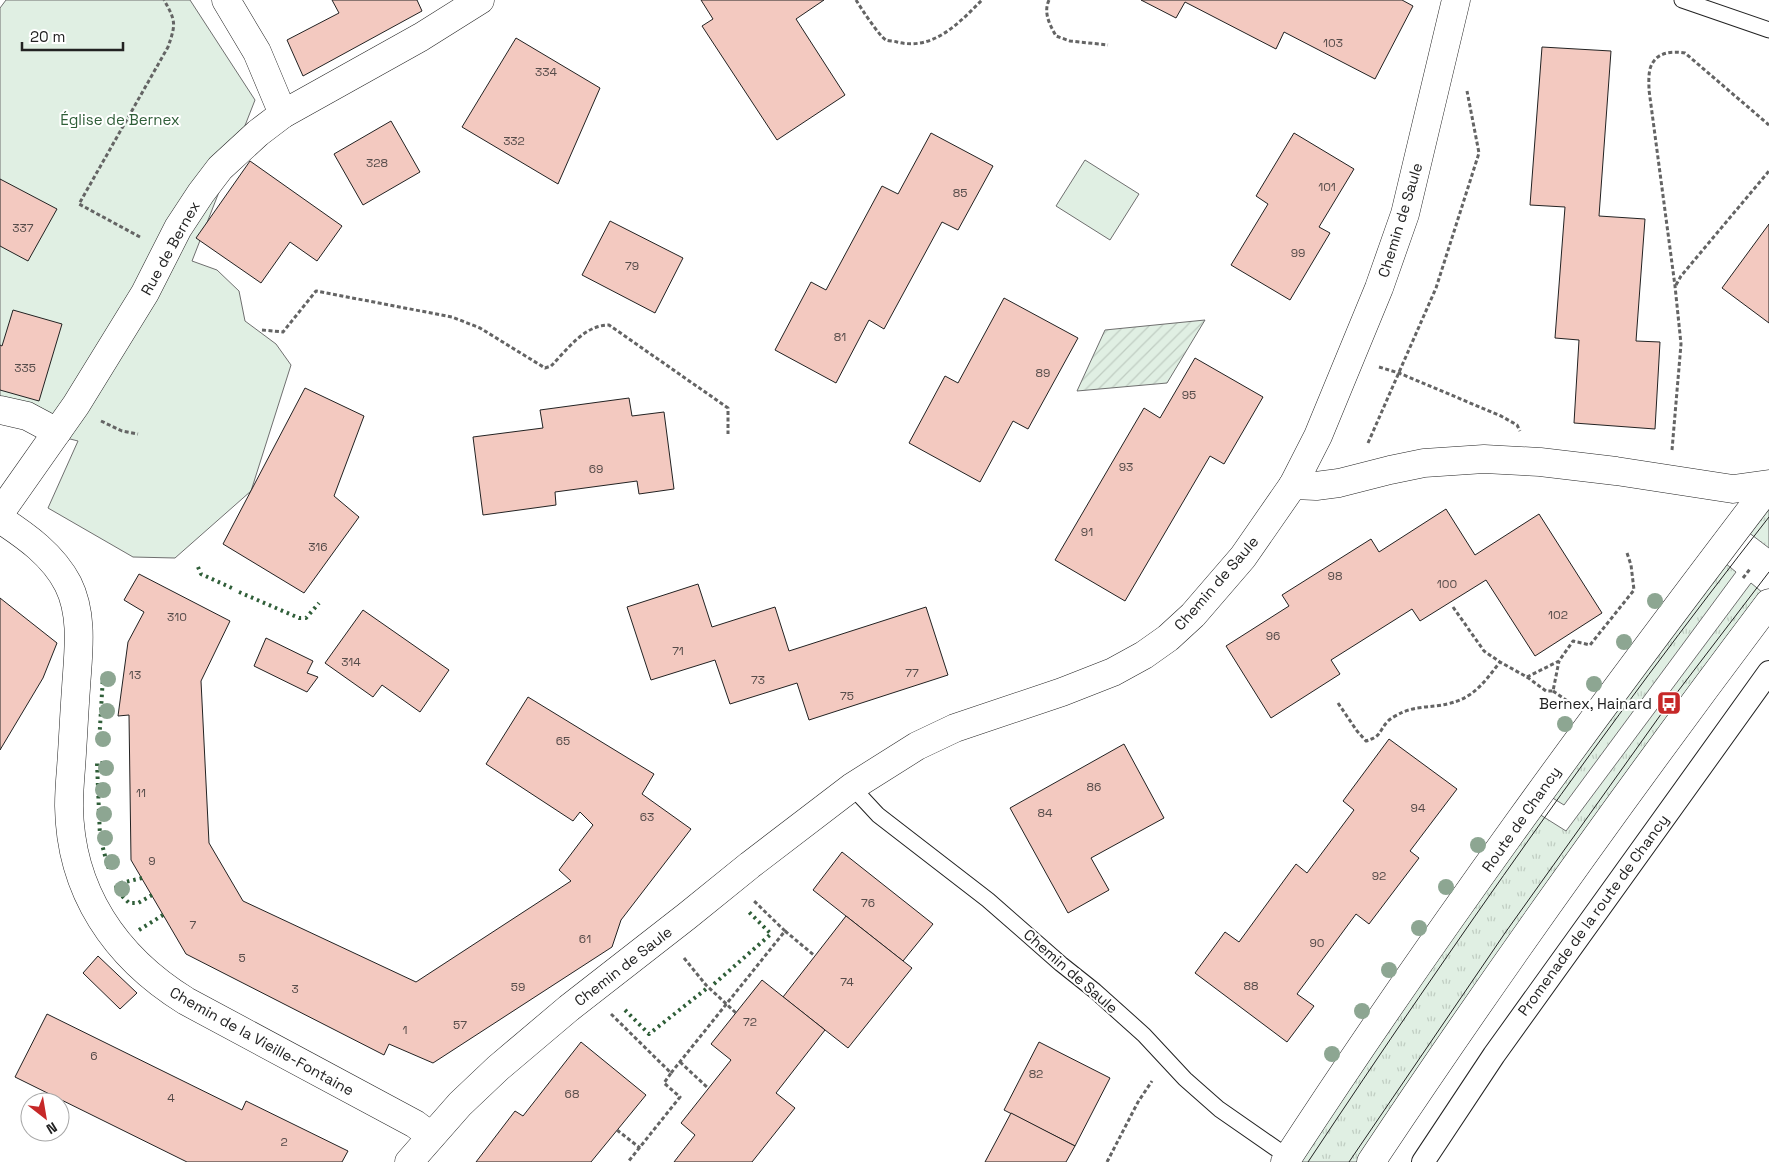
<svg xmlns="http://www.w3.org/2000/svg" width="1769" height="1162" font-family="'Space Grotesk',sans-serif">
<style>
.grass{fill:url(#grass-tufts);stroke:#6f6f6f}
.park{fill:#e0efe3;stroke:#6f6f6f}
.garden{fill:url(#garden-furrows);stroke:#6f6f6f}
.building{fill:#f3c9c0;stroke:#222}
.lines{fill:none;stroke-linecap:round;stroke-linejoin:round}
.service-casing{stroke:#222;stroke-width:17}
.pedestrian-casing{stroke:#222;stroke-width:24}
.minor-casing{stroke:#222;stroke-width:29}
.tertiary-casing{stroke:#222;stroke-width:29}
.secondary-casing{stroke:#222;stroke-width:29}
.path{stroke:#646464;stroke-width:3;stroke-dasharray:4 2.5;stroke-linecap:butt}
.service{stroke:#fff;stroke-width:15}
.pedestrian{stroke:#fff;stroke-width:22}
.minor{stroke:#fff;stroke-width:28}
.tertiary{stroke:#fff;stroke-width:28}
.secondary{stroke:#fff;stroke-width:28}
.tram{stroke:#222;stroke-width:1}
.hedge{stroke:#2f5e38;stroke-width:4;stroke-dasharray:2.5 4;stroke-linecap:butt}
.tree{fill:#8da692}
.labels{text-anchor:middle;dominant-baseline:central;stroke-width:4;stroke-linejoin:round;paint-order:stroke}
.number-label{font-size:12px;fill:#564c4a}
.park-label{font-size:15px;fill:#2f5e38;stroke:#fff}
.street-label{font-size:15px;fill:#222;stroke:#fff}
.poi-label{font-size:15px;fill:#222;stroke:#fff;text-anchor:end}
</style>
<defs>
<pattern id="grass-tufts" width="24" height="20" patternUnits="userSpaceOnUse" patternTransform="scale(1.25)"><rect width="24" height="20" fill="#e0efe3"/><path d="M3 7l-1-3M5 7V3M7 7l1-3M15 17l-1-3M17 17v-4M19 17l1-3" fill="none" stroke="#c0cdc2"/></pattern>
<pattern id="garden-furrows" width="10" height="10" patternUnits="userSpaceOnUse" patternTransform="scale(1.25)"><rect width="10" height="10" fill="#e0efe3"/><path d="M-1 1l2-2M0 10L10 0M9 11l2-2" fill="none" stroke="#c0cdc2"/></pattern>
</defs>
<rect width="100%" height="100%" fill="#fff"/>
<g class="grass">
<path d="M1769,505v43l-21,-16z"/>
<path d="M1725,563l11,9 -172,233 -13,-8z"/>
<path d="M1751,583l12,10 -404,569h-59l108,-160 131,-188 27,17z"/>
</g>
<g class="park">
<path d="M6,0h184l65,100 -63,161 25,9 22,21 6,30 31,23 15,21 -40,126 -76,67 -42,-1 -85,-49 30,-67 -78,-20v-413z"/>
<path d="M1085,160l54,34 -29,46 -54,-34z"/>
</g>
<path class="garden" d="M1205,320l-38,63 -90,8 28,-61z"/>
<g class="building">
<path d="M332,0h85l5,11 -119,65 -16,-36 52,-27z"/>
<path d="M701,0h123l-28,19 49,76 -68,45 -75,-114 11,-7z"/>
<path d="M1141,0h261l11,6 -38,73 -91,-47 -8,17 -91,-47 -9,16z"/>
<path d="M516,38l84,50 -42,96 -96,-57z"/>
<path d="M1542,47l69,4 -12,165 46,3 -9,122 24,1 -5,87 -81,-6 5,-83 -24,-2 10,-131 -35,-2z"/>
<path d="M391,121l29,51 -57,33 -29,-51z"/>
<path d="M931,133l62,33 -35,64 -16,-8 -58,107 -15,-9 -33,63 -61,-33 36,-68 15,8 56,-104 16,8z"/>
<path d="M1294,133l60,36 -35,58 11,6 -40,67 -59,-35 37,-61 -12,-8z"/>
<path d="M250,161l92,65 -25,35 -27,-19 -29,41 -65,-45z"/>
<path d="M0,179l57,30 -29,52 -28,-15z"/>
<path d="M610,221l73,37 -28,55 -73,-38z"/>
<path d="M1769,224v99l-47,-35z"/>
<path d="M1004,298l74,40 -50,91 -15,-8 -33,61 -71,-39 36,-67 13,7z"/>
<path d="M13,310l49,14 -23,77 -39,-11v-45l2,1z"/>
<path d="M1195,358l68,39 -39,67 -14,-8 -85,145 -70,-41 89,-152 16,10z"/>
<path d="M305,388l59,28 -30,80 25,21 -55,76 -81,-49z"/>
<path d="M629,398l3,18 32,-4 10,77 -35,5 -2,-13 -82,11 1,13 -73,10 -10,-78 70,-9 -3,-18z"/>
<path d="M1446,509l29,46 64,-41 63,99 -67,43 -49,-76 -66,41 -8,-12 -81,51 9,14 -69,44 -45,-72 63,-40 -7,-11 89,-56 8,13z"/>
<path d="M139,574l91,47 -29,60 8,162 34,58 173,81 155,-101 -12,-11 34,-45 -13,-13 -7,9 -87,-57 42,-67 126,77 -12,20 49,35 -70,91 -9,27 -179,116 -44,-19 -5,11 -198,-101 -55,-94 -2,-145 -11,1 10,-74 16,-30 -20,-12z"/>
<path d="M698,584l14,43 63,-20 14,44 137,-44 22,68 -139,45 -12,-37 -67,21 -15,-44 -64,20 -24,-73z"/>
<path d="M0,598l57,45 -14,35 -43,72z"/>
<path d="M363,610l86,60 -29,42 -38,-27 -9,12 -48,-34z"/>
<path d="M266,638l47,23 -6,12 11,4 -11,15 -53,-26z"/>
<path d="M1389,739l68,50 -47,62 9,7 -50,66 -13,-10 -59,80 17,12 -27,36 -92,-69 30,-41 14,10 57,-78 11,9 47,-63 -11,-9z"/>
<path d="M1124,744l40,74 -73,40 18,32 -41,23 -58,-105z"/>
<path d="M842,852l91,72 -30,37 -90,-71z"/>
<path d="M846,916l66,52 -64,80 -65,-51z"/>
<path d="M98,956l39,37 -17,16 -37,-36z"/>
<path d="M762,980l63,50 -49,63 19,15 -43,54h-78l21,-27 -14,-12 50,-63 -20,-16z"/>
<path d="M47,1014l195,96 4,-9 102,50 -6,11h-155l-172,-85z"/>
<path d="M581,1042l65,53 -55,67h-115l39,-51 8,5z"/>
<path d="M1039,1042l71,36 -35,68 -71,-36z"/>
<path d="M1011,1113l64,33 -9,16h-81z"/>
</g>
<g class="lines">
<defs>
<g id="service">
<path d="M1682,0l87,30"/>
<path d="M852,787l26,28 110,85 73,64 34,27 49,44 41,44 34,30 69,48"/>
</g>
<path id="pedestrian" d="M1423,1162l71,-107 275,-383"/>
<g id="minor">
<path d="M226,0l31,52 26,62"/>
<path d="M0,410l27,6 30,16"/>
<path d="M1293,485l23,1 23,-3 51,-13 34,-7 60,-4 56,3 76,9 117,18 36,-5"/>
<path d="M0,519c26,17 53,36 68,65 16,32 10,70 8,104 -2,27 -3,53 -5,80 -1,12 -2,25 -2,38 1,85 46,151 117,195l229,123 16,12"/>
<path d="M409,1162l51,-58 38,-36 71,-60 118,-92 63,-51 102,-78 65,-41 38,-18 107,-36 51,-20 31,-17 24,-17 25,-23 50,-58 50,-72 25,-49 61,-148 26,-74 51,-214"/>
</g>
<path id="tertiary" d="M0,513l76,-108 69,-112 33,-65 23,-35 19,-25 38,-35 25,-19 138,-77 59,-37"/>
<g id="secondary">
<path d="M1285,1162c151,-232 316,-456 484,-676"/>
<path d="M1371,1162c127,-191 260,-376 398,-559"/>
</g>
</defs>
<use href="#service" class="service-casing"/>
<use href="#pedestrian" class="pedestrian-casing"/>
<use href="#minor" class="minor-casing"/>
<use href="#tertiary" class="tertiary-casing"/>
<use href="#secondary" class="secondary-casing"/>
<g class="path">
<path d="M856,0c5,8 23,36 30,40 3,1 8,1 11,2 36,9 61,-18 85,-42"/>
<path d="M1049,0c-6,13 1,25 7,36l14,5 38,4"/>
<path d="M140,237l-61,-33 89,-157c8,-23 8,-26 -4,-47"/>
<path d="M1676,285l5,-9 88,-105"/>
<path d="M262,330l21,2 33,-41 136,26 28,11 65,40 6,-2c16,-16 33,-41 58,-41l119,83v26"/>
<path d="M1379,367l20,6 102,43 16,9 3,6"/>
<path d="M101,421l21,10 16,3"/>
<path d="M1368,443l68,-155 43,-135 -12,-62"/>
<path d="M1672,450l9,-106 -6,-58 -26,-196c0,-6 -1,-17 2,-24 6,-14 20,-15 34,-13l84,72"/>
<path d="M1743,578l7,-9"/>
<path d="M1453,607l31,44 16,11 27,15 32,-16 14,-20 17,4 44,-55 -3,-25 -4,-12"/>
<path d="M1527,677l19,14h7l6,-30"/>
<path d="M1553,691l16,11"/>
<path d="M1338,703l19,28 9,10c16,-5 12,-9 22,-20 3,-3 9,-6 13,-8 10,-5 23,-6 34,-7 35,-4 45,-18 65,-44"/>
<path d="M785,931l30,25"/>
<path d="M684,958l22,27 30,28"/>
<path d="M611,1014l60,59 -7,10 16,14 -52,65"/>
<path d="M680,1062l28,26"/>
<path d="M671,1073l114,-142 -31,-30"/>
<path d="M617,1130l23,18"/>
<path d="M1107,1162l31,-60 14,-21"/>
</g>
<use href="#service" class="service"/>
<use href="#pedestrian" class="pedestrian"/>
<use href="#minor" class="minor"/>
<use href="#tertiary" class="tertiary"/>
<use href="#secondary" class="secondary"/>
<g class="tram">
<path d="M1308,1162c146,-220 298,-437 461,-645"/>
<path d="M1349,1162l156,-229 164,-230 100,-131"/>
</g>
<g class="hedge">
<path d="M198,567l3,7 33,15"/>
<path d="M239,592l60,26h7l13,-15"/>
<path d="M104,743l-5,1 4,-68 7,-1"/>
<path d="M103,763h-6l3,74 8,30 6,-1"/>
<path d="M142,878l-21,5 -5,4 4,7 9,9h9l14,-8"/>
<path d="M139,930l24,-15"/>
<path d="M714,984l57,-50 -24,-24"/>
<path d="M625,1010l24,24 57,-45"/>
</g>
</g>
<g class="tree">
<circle cx="1655" cy="601" r="8"/>
<circle cx="1624" cy="642" r="8"/>
<circle cx="108" cy="679" r="8"/>
<circle cx="1594" cy="684" r="8"/>
<circle cx="107" cy="711" r="8"/>
<circle cx="1565" cy="724" r="8"/>
<circle cx="103" cy="739" r="8"/>
<circle cx="106" cy="768" r="8"/>
<circle cx="103" cy="790" r="8"/>
<circle cx="104" cy="814" r="8"/>
<circle cx="105" cy="838" r="8"/>
<circle cx="1478" cy="845" r="8"/>
<circle cx="112" cy="862" r="8"/>
<circle cx="1446" cy="887" r="8"/>
<circle cx="122" cy="889" r="8"/>
<circle cx="1419" cy="928" r="8"/>
<circle cx="1389" cy="970" r="8"/>
<circle cx="1362" cy="1011" r="8"/>
<circle cx="1332" cy="1054" r="8"/>
</g>
<defs>
<symbol id="bus-square" viewBox="-11 -11 22 22"><rect x="-9" y="-9" width="18" height="18" rx="4" fill="#c62828" stroke="#fff"/><path d="M-5-6H5V4H4V6H2V4H-2V6H-4V4H-5ZM-3.5-4V0h7V-4ZM-3.5 1.2v1.5H-2V1.2ZM2 1.2v1.5H3.5V1.2Z" fill="#fff"/></symbol>
</defs>
<g fill-rule="evenodd">
<use href="#bus-square" x="1655" y="689" width="28" height="28"/>
</g>
<g class="labels">
<g class="number-label">
<text x="1333" y="43">103</text>
<text x="546" y="72">334</text>
<text x="514" y="141">332</text>
<text x="377" y="163">328</text>
<text x="1327" y="187">101</text>
<text x="960" y="193">85</text>
<text x="23" y="228">337</text>
<text x="1298" y="253">99</text>
<text x="632" y="266">79</text>
<text x="840" y="337">81</text>
<text x="25" y="368">335</text>
<text x="1043" y="373">89</text>
<text x="1189" y="395">95</text>
<text x="1126" y="467">93</text>
<text x="596" y="469">69</text>
<text x="1087" y="532">91</text>
<text x="318" y="547">316</text>
<text x="1335" y="576">98</text>
<text x="1447" y="584">100</text>
<text x="1558" y="615">102</text>
<text x="177" y="617">310</text>
<text x="1273" y="636">96</text>
<text x="678" y="651">71</text>
<text x="351" y="662">314</text>
<text x="912" y="673">77</text>
<text x="135" y="675">13</text>
<text x="758" y="680">73</text>
<text x="847" y="696">75</text>
<text x="563" y="741">65</text>
<text x="1094" y="787">86</text>
<text x="141" y="793">11</text>
<text x="1418" y="808">94</text>
<text x="1045" y="813">84</text>
<text x="647" y="817">63</text>
<text x="152" y="861">9</text>
<text x="1379" y="876">92</text>
<text x="868" y="903">76</text>
<text x="193" y="925">7</text>
<text x="585" y="939">61</text>
<text x="1317" y="943">90</text>
<text x="242" y="958">5</text>
<text x="847" y="982">74</text>
<text x="1251" y="986">88</text>
<text x="518" y="987">59</text>
<text x="295" y="989">3</text>
<text x="750" y="1022">72</text>
<text x="460" y="1025">57</text>
<text x="405" y="1030">1</text>
<text x="94" y="1056">6</text>
<text x="1036" y="1074">82</text>
<text x="572" y="1094">68</text>
<text x="171" y="1098">4</text>
<text x="284" y="1142">2</text>
</g>
<g class="park-label">
<text x="120" y="119">Église de Bernex</text>
</g>
<g class="street-label">
<text transform="translate(1400 220) rotate(-73)">Chemin de Saule</text>
<text transform="translate(170 248) rotate(-61)">Rue de Bernex</text>
<text transform="translate(1216 583) rotate(-49)">Chemin de Saule</text>
<text transform="translate(1521 819) rotate(-55)">Route de Chancy</text>
<text transform="translate(1593 915) rotate(-54)">Promenade de la route de Chancy</text>
<text transform="translate(623 966) rotate(-38)">Chemin de Saule</text>
<text transform="translate(1071 971) rotate(41)">Chemin de Saule</text>
<text transform="translate(262 1041) rotate(29)">Chemin de la Vieille-Fontaine</text>
</g>
<g class="poi-label">
<text x="1652" y="703">Bernex, Hainard</text>
</g>
</g>
<g transform="translate(45 1117) rotate(149)"><circle r="24" fill="#ffffff" stroke="#a7a7a7"/>
<path d="M0-4L9 19L0 12L-9 19Z" fill="#c62828"/>
<text y="-8" font-size="14" font-weight="bold" text-anchor="middle" fill="#222222">N</text>
</g>
<path d="M22 42v8h101v-8" fill="none" stroke="#222222" stroke-width="2.5"/>
<text x="30" y="42" font-size="15" fill="#222222" stroke="#ffffff" stroke-width="4" paint-order="stroke">20 m</text>
</svg>
